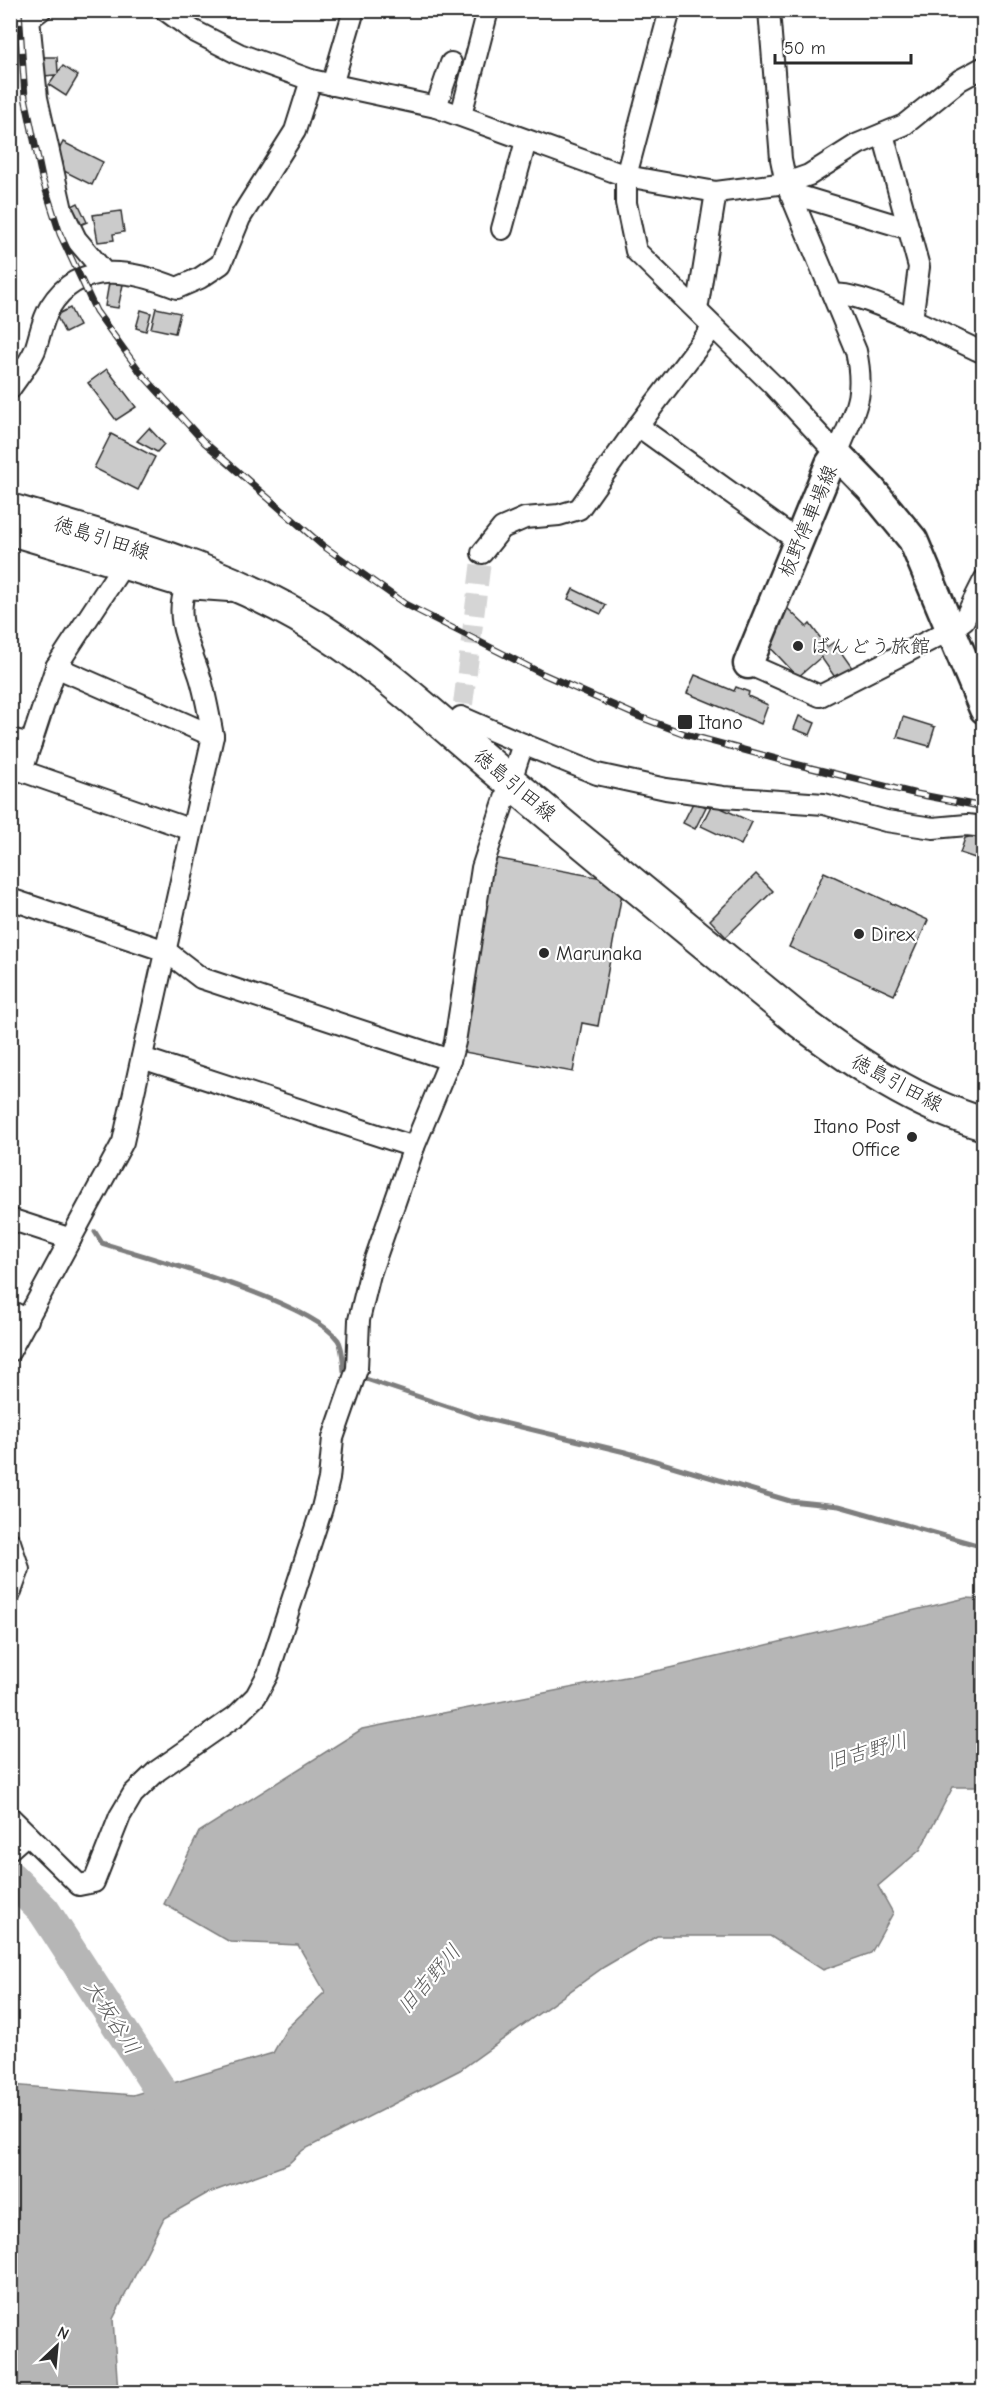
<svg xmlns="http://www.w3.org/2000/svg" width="994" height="2403" font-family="'Comic Neue','Klee One',sans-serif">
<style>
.water{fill:#b6b6b6;stroke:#7e7e7e;stroke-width:1.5}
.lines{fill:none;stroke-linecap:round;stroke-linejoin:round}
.stream{stroke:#7e7e7e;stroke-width:5}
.river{stroke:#b6b6b6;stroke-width:33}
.building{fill:#cbcbcb;stroke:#2b2b2b;stroke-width:1.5}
.street-tunnel{stroke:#d5d5d5;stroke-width:20;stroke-dasharray:20 10;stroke-linecap:butt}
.street-casing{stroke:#2b2b2b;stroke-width:24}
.secondary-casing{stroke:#2b2b2b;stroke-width:33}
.primary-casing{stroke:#2b2b2b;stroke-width:36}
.street{stroke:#fff;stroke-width:20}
.secondary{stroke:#fff;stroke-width:28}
.primary{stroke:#fff;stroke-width:32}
.rail-casing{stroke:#2b2b2b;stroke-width:7}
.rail{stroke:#fff;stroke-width:4.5;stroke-dasharray:14;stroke-linecap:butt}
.poi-dot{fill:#2b2b2b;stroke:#fff;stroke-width:2}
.labels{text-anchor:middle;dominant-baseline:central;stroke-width:4.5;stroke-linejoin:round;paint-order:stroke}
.street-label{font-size:20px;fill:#2b2b2b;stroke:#fff}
.poi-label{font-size:20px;fill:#2b2b2b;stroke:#fff;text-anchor:start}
.water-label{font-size:21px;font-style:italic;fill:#5c5c5c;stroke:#fff}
</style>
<rect width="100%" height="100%" fill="#fff"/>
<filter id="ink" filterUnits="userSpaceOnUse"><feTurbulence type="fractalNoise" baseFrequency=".0167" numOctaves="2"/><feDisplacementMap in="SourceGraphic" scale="12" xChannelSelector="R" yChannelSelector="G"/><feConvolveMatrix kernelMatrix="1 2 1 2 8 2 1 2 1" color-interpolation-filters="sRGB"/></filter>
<g filter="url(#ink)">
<path class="water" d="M966,1598l17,1v188h-30l-33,63 -42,36 15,27 -22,40 -48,17 -53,-34h-113l-53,31 -144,103 -157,80 -15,14 -82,30 -42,24 -51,101 5,73h-107v-307l122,10 140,-42 14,-25 38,-36 -27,-47 -68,-3 -66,-38 35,-72 163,-103 299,-59z"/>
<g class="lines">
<g class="stream">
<path d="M95,1232l7,11c50,16 208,58 236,97 5,7 5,22 6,31l7,3"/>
<path d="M360,1377l119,40 146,35 165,49 49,5 145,41"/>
</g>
<path class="river" d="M10,1877l34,34 139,214"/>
</g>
<g class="building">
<path d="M43,57h14l1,15 5,-6 15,10 -12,20 -17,-11 7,-10 -12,1z"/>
<path d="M63,142l40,20 -11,23 -32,-16 3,-7 -8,-4z"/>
<path d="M78,203l9,19 -12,5 -9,-18z"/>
<path d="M121,211l3,21 -11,2 1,6 -16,2 -5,-27z"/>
<path d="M110,277l14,3 -6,28 -13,-2z"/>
<path d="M70,308l9,18 -14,7 -9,-18z"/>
<path d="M156,308l24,5 -5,20 -24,-5z"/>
<path d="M141,310l10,3 -5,18 -10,-3z"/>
<path d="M107,369l29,38 -20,13 -28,-37z"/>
<path d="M149,428l15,16 -7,8 -20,-11z"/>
<path d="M111,434l44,23 -17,33 -44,-22z"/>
<path d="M573,589l33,16 -5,9 -33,-15z"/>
<path d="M786,607l21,20 3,-3 17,23 7,-5 21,30 -16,11 -18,-26 -23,20 -30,-32z"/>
<path d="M695,675l39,16 2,-4 13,5 -1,4 20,9 -7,19 -74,-31z"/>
<path d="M799,716l16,7 -5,12 -16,-6z"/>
<path d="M903,717l32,10 -6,19 -32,-9z"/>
<path d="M694,801l12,6 -11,22 -12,-6z"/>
<path d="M712,804l40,18 -11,23 -40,-19z"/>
<path d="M984,833v28l-24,-8 5,-15z"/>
<path d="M494,858l130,24 -26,144 -16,-3 -9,49 -114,-21z"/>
<path d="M824,872l104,48 -34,75 -105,-48z"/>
<path d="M756,874l17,17 -47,46 -16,-17z"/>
</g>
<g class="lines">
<path class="street-tunnel" d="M463,704l19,-151"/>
<defs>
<g id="street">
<path d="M41,10l-12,9 8,79 25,112 14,29 28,33"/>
<path d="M165,10l29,21 45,23 72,26 125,27 190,69 90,16 70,-9 23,-8 49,-31 46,-19 56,-45 24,-13"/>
<path d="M670,10l-44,166v27l10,48 136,133 65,70c17,-43 29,-56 19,-103l-70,-168 -5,-24 -12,-149"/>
<path d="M332,85l22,-75"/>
<path d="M436,107l15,-44"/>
<path d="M461,115l27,-105"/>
<path d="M883,134l36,133 -7,53"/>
<path d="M790,193l119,36"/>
<path d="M502,229l24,-88"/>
<path d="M833,295c25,-7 122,46 151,58"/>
<path d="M697,310l19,-118"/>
<path d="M10,389c8,-12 19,-25 25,-39 5,-14 7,-30 15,-43 29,-48 83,-37 127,-19l23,-10 21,-14 19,-46 55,-87 16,-51"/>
<path d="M638,426l160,115"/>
<path d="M10,535l111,33"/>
<path d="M482,553l20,-25 23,-10 34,-3 20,-6 59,-83 75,-99"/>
<path d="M186,588l-65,-20 -65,99 -34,104 170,59"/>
<path d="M748,664l72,32 132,-67 12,-9 20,-40"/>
<path d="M56,667l157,69"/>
<path d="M10,739l21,5"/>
<path d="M523,744l74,30 69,15 57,8 101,7 62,17 47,7 34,-3 17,2"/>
<path d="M10,899l156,52 35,27 249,82"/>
<path d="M142,1058l272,89"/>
<path d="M10,1219l61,20"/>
<path d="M10,1311l18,9"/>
<path d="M10,1351l113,-209 90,-406c-4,-20 -7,-40 -13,-59 -9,-29 -27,-59 -14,-89l43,3"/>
<path d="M10,1542l9,27 -9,25"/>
<path d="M10,1817l69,68 15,-3 26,-66 13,-22 24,-23 79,-55 20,-20 12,-22 54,-166 7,-29 4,-41 24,-69 2,-49 11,-46 44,-127 36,-87 5,-18 27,-174 41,-124 -62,-27"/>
<path d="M10,1849l17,-15"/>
</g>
<path id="secondary" d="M748,664l82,-200 7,-10 34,35 42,51 71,169"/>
<path id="primary" d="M10,510c96,28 201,56 288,106 79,45 145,110 215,168 95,80 192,159 288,238 56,42 115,82 183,102"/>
</defs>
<use href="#street" class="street-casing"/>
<use href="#secondary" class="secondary-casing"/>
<use href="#primary" class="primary-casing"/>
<use href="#street" class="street"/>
<use href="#secondary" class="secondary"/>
<use href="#primary" class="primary"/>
<defs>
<path id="rail" d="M19,10l6,87 17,81 18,56 36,77 45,62 63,69 118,103 83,59 138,70 97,43 45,17 110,30 122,30 67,13"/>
</defs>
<use href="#rail" class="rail-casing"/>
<use href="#rail" class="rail"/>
</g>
</g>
<g class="poi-dot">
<circle cx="798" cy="646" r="6"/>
<rect x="677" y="714" width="16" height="16" rx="3"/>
<circle cx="859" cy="934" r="6"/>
<circle cx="544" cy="953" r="6"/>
<circle cx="912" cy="1137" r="6"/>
</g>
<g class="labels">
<g class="street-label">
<text transform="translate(808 521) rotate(-67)">板野停車場線</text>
<text transform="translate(102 538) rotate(18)">徳島引田線</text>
<text transform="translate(515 785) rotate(40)">徳島引田線</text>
<text transform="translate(897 1083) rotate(28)">徳島引田線</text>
</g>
<g class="poi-label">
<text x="810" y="646">ばんどう旅館</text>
<text x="698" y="722">Itano</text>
<text x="871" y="934">Direx</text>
<text x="556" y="953">Marunaka</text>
<text x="900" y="1126" text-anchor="end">Itano Post<tspan x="900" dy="23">Office</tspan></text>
</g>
<g class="water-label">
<text transform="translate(867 1751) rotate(-16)">旧吉野川</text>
<text transform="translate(429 1979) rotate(-49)">旧吉野川</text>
<text transform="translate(112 2017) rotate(57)">大坂谷川</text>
</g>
</g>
<rect width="994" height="2403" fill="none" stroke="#fff" stroke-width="36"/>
<rect x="18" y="18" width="958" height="2367" fill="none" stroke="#2b2b2b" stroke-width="2" filter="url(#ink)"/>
<g transform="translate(57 2346) rotate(26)" stroke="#ffffff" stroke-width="4.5" paint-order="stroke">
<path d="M0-4.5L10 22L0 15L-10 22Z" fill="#2b2b2b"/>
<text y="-9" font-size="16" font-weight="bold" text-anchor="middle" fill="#2b2b2b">N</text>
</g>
<path d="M775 54v9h136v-9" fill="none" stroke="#2b2b2b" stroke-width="3"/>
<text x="784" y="54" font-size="18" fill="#2b2b2b" stroke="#ffffff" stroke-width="4.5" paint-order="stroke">50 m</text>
</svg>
